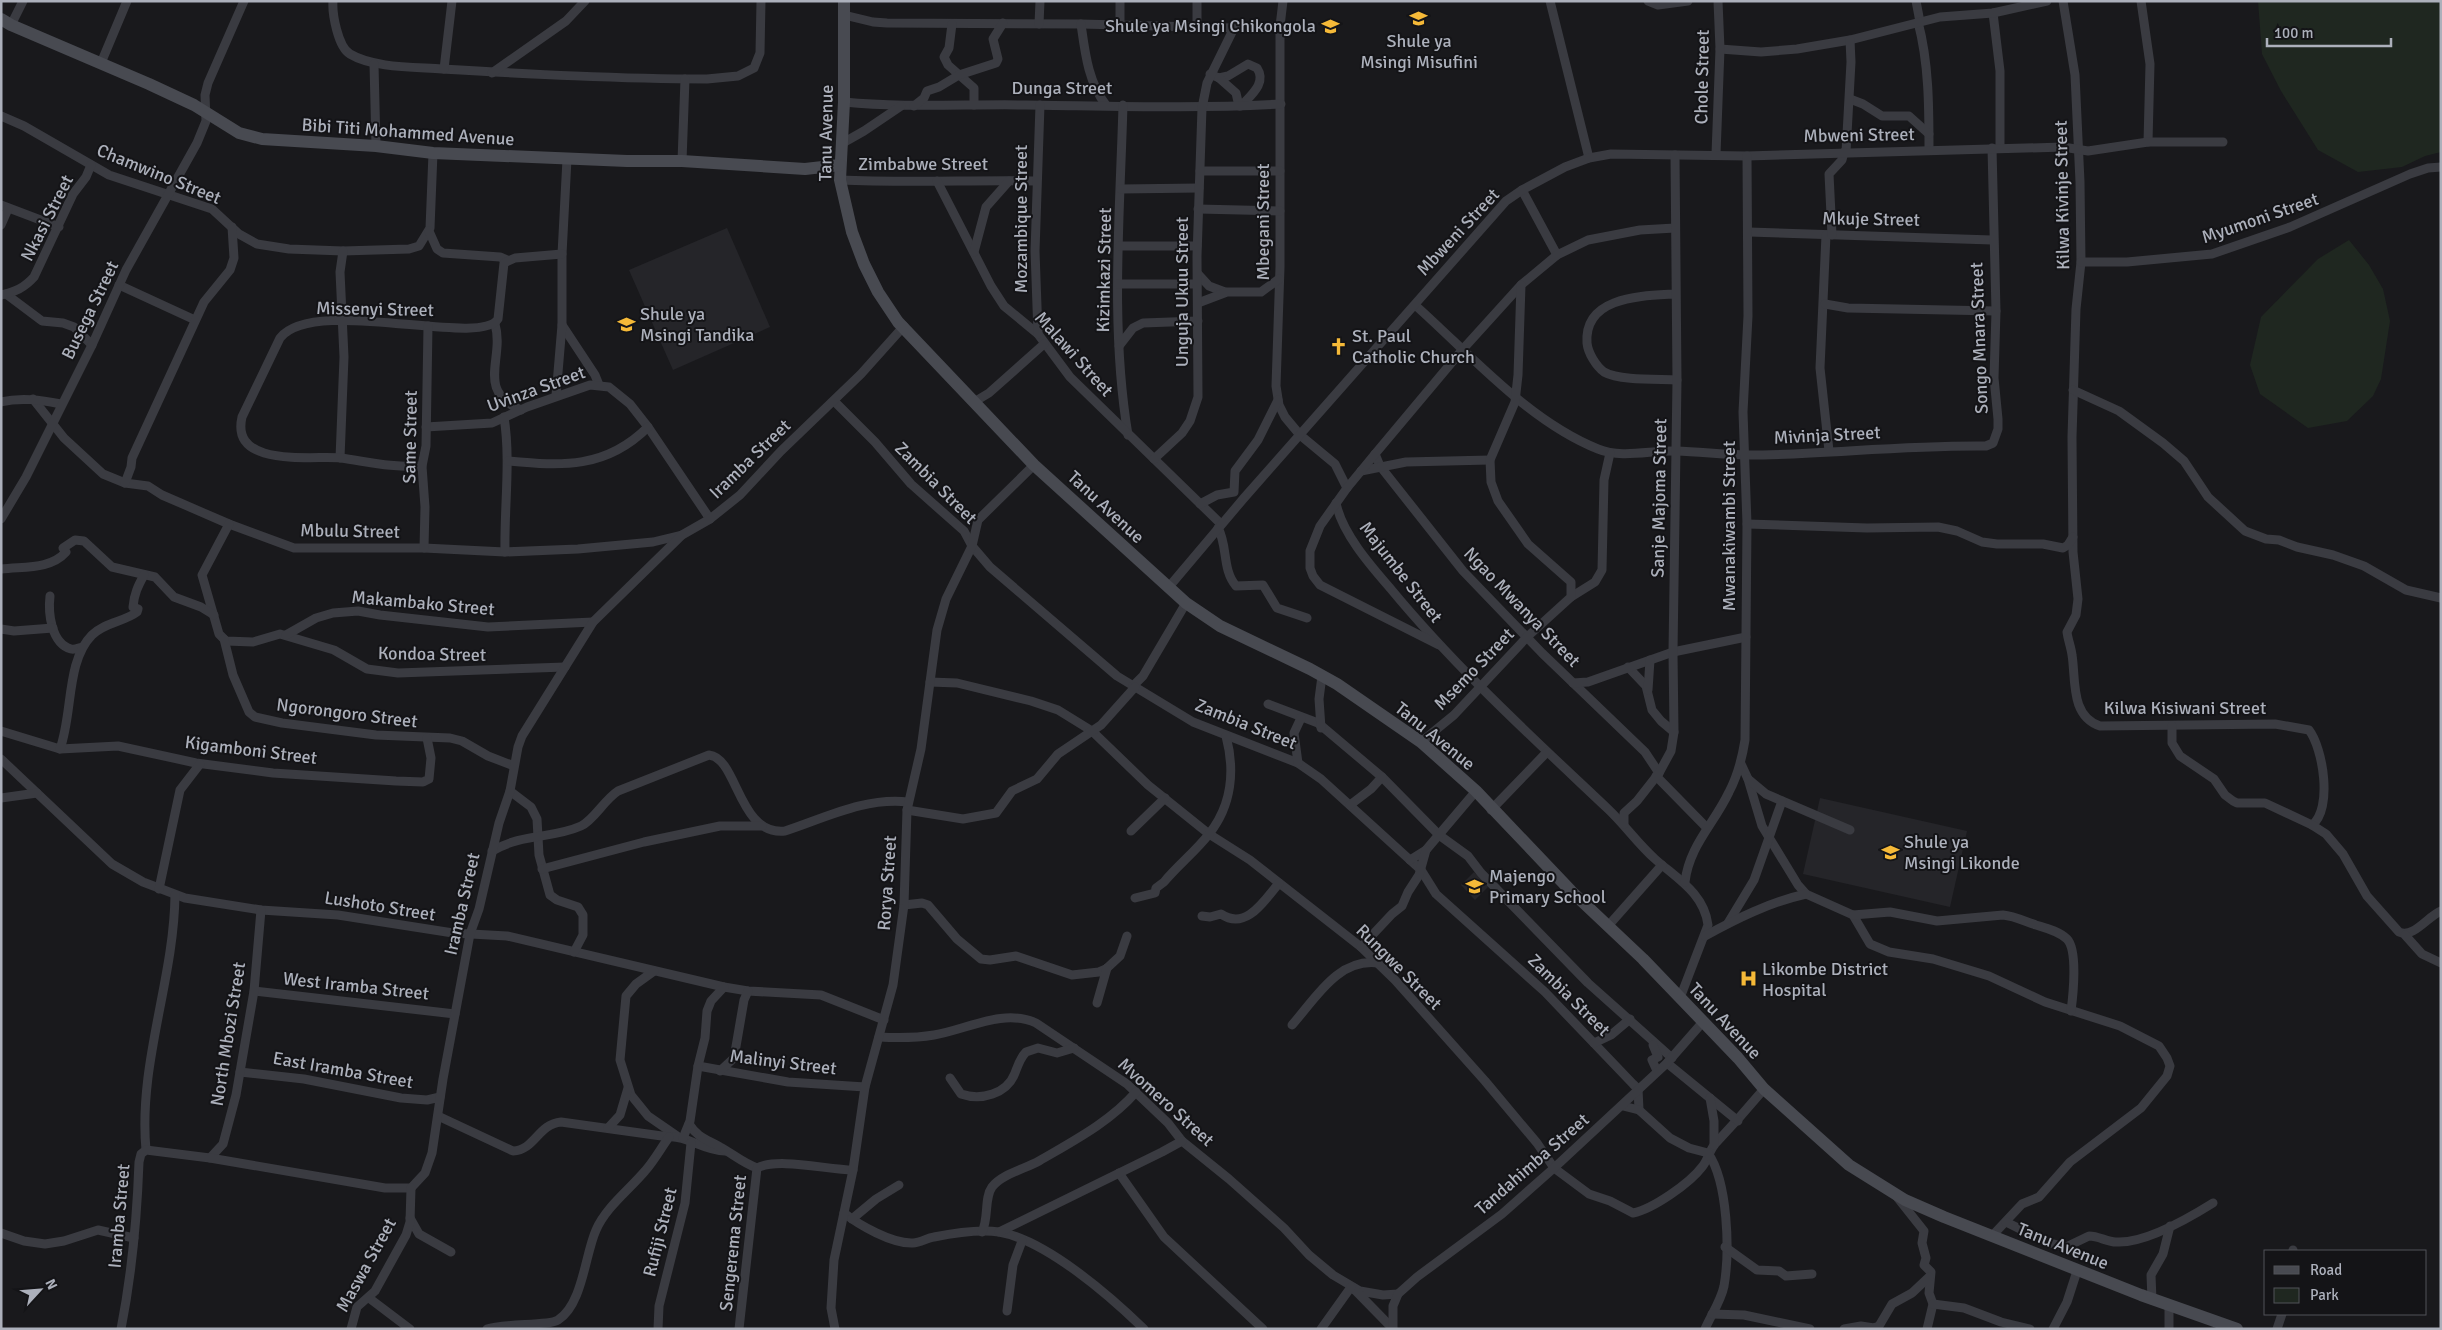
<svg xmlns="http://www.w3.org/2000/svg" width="2442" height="1330" font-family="Signika,sans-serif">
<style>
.built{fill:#252529}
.green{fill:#1f2720}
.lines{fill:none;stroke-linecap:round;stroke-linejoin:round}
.street{stroke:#3a3b41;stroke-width:9}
.secondary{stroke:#484a51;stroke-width:12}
.labels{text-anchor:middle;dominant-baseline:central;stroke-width:4;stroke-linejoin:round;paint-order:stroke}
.poi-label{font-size:18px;fill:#acb0bb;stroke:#141417;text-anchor:start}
.street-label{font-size:18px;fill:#acb0bb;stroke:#141417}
</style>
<rect width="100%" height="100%" fill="#19191c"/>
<g class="built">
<path d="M727,228l43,99 -97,43 -44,-100z"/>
<path d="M1820,798l147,33 -17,76 -147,-33z"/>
<path d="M1474,872l14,15 -13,13 -14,-15z"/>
</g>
<g class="green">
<path d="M2258,1h183v151l-16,4 -23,11 -44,5 -40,-22 -37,-59 -19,-37z"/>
<path d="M2349,240l20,25 14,24 7,32 -9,58 -8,17 -26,25 -39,7 -48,-34 -10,-29 11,-48 57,-58z"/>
</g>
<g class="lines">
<g class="street">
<path d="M333,1c-1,13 5,46 17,53 23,14 65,13 92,15 88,5 177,10 265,10l31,-3 16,-8 6,-15 1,-52"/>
<path d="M1283,1l-3,25v241l-4,119 3,19 6,12 15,18 35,29 12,24"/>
<path d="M1550,1l39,157"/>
<path d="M1648,1l10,4 30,-4"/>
<path d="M1916,1l4,21"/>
<path d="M2063,1l12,74 5,107 1,80 -5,47 -4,128 1,115 5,47 -2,16 -9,17c1,8 4,15 5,23 4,24 -2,61 28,71l175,-2 34,6c14,18 24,79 3,95"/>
<path d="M2141,1l9,63 -2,78"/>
<path d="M1993,13l7,58v76"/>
<path d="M844,15l29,7 14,1 194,1 153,4 46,-2"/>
<path d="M1918,22c11,41 11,86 11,128"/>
<path d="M952,24l-3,24 -5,9 4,8 26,23v17"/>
<path d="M1039,24l1,-23"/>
<path d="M1081,24c4,28 7,58 25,81"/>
<path d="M11,25l12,-24"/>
<path d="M1120,25v-24"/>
<path d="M1197,27v-26"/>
<path d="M1720,49l41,3 36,-3 53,-9 90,-23 53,-4 54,-12"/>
<path d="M101,63l26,-62"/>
<path d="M374,64l2,82"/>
<path d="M444,69l8,-68"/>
<path d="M492,73l74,-52 19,-20"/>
<path d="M1210,74l9,4 9,-2 20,-12 9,4c10,15 -6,27 -16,38"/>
<path d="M1219,78l17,15 3,13"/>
<path d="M1850,99l13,5 19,12h27l20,18"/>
<path d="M844,102c61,6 121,2 182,3 85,1 170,4 255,-1"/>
<path d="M1123,105c-3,109 -13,222 5,330"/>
<path d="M914,106l10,-8 3,-7 12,-4 20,-12 37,-12 2,-4 -5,-20 10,-16"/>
<path d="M1,116l23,10 85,49 103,34 27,25 18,10 32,5 54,2 66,-2 10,-3 11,-18 3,-75"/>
<path d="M841,144l23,-13 37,-25"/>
<path d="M1846,152l5,-90 -1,-22"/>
<path d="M1716,154l4,-105 -2,-48"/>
<path d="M682,161l3,-82"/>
<path d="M1200,171h80"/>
<path d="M840,180c65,3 130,0 195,1"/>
<path d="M937,181l54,105 13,20 34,28 32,43 151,147"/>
<path d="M1121,189l78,-1"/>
<path d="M1522,190l35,65"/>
<path d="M1,205l58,22"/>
<path d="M1198,209l82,2"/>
<path d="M1,225l7,-16"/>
<path d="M429,231l8,18 6,4 57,4 7,3"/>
<path d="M1749,232l243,8"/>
<path d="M1826,235l-6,133 9,83"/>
<path d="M1832,235l-3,-61 13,-14 2,-8"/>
<path d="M1120,246h77"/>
<path d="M974,252l12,-45 23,-26"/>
<path d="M2081,262h46l85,-8 78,-27 120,-53 18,-6 13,-1"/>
<path d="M1198,274l11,12 16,6"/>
<path d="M1118,284h79"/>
<path d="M119,285l76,35"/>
<path d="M6,294l36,27 21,2 11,4 18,18"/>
<path d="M1675,294c-33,2 -91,2 -88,49 1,10 9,23 17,29 16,9 54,7 73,8"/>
<path d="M1,295c14,-3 23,-7 33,-18l39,-83 13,-17 5,-12"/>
<path d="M1198,303l29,-11h34l18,-13"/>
<path d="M1825,304l23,4 148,3"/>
<path d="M1415,305c55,49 113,116 183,144 24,10 53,1 78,2 30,1 58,5 87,4 75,-2 148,-10 223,-9l7,-3 5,-14v-10l-4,-41 2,-67 -4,-163"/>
<path d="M495,324c10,35 -20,66 26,86"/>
<path d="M562,325l33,50 4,10"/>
<path d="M1038,334l-3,-83 5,-146"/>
<path d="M1119,346l14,-18 10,-5 55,-2"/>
<path d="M2073,390l46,21 44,32 21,18 24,36 37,34 21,8 13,1 18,7 36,8 31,11 42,24 35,8"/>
<path d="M556,396l6,-71v-71l5,-95"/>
<path d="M33,399l31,39 39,36 22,9 23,3 14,9 67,29 65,24h130l81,4 73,-3 75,-7 29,-7"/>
<path d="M834,401l41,41 36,42 53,47 8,15 18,21 127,109 76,46 105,41 23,16 100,91 15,24 109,98 88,92 5,5 1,21"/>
<path d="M1,402c20,-5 40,-2 60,2"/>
<path d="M974,402l15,-9 55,-49"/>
<path d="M504,417c7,44 0,90 1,135"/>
<path d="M426,427l66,-4 35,-16 63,-22 19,2 21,17 18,23 62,92"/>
<path d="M1375,454l5,12 83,105 79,82 103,99 14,21"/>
<path d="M340,458l4,-101 -4,-85 3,-21"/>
<path d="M1154,459l28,-26 8,-12 8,-24 -1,-141 5,-148 5,-25 27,-55"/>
<path d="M508,461c54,5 98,8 140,-34"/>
<path d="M422,466c-29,2 -53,-4 -81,-8 -26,-3 -111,11 -99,-41l38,-79c34,-43 200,10 218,-19l6,-56 11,-5 47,-4"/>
<path d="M1361,471l45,-9 84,-2"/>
<path d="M125,483l6,-16 1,-9 72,-156 26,-32 4,-12 -2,-31"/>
<path d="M1336,503c6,30 34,62 54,85 66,80 143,150 218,221 17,16 30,35 47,50 21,19 49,34 53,66l-28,73"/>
<path d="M1200,504l17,-9 17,-3 1,-21 23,-31 20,-40"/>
<path d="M1,519l25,-42 66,-132 34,-75 71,-127 9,-22 -1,-26 3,-12 36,-82"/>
<path d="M229,524l-27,51 17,59 7,7 27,1 27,-8 54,16 33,19 31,4 167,-6"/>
<path d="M1747,524l120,4 71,-1 19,4 25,11 15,2h46l20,4 5,-3 5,-8"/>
<path d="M1218,528c10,18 4,42 18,58l27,-1 14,23 30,10"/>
<path d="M424,548l1,-41 -3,-41 4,-20 2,-120"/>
<path d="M1,569c22,-3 49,1 65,-17l-3,-4 12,-8 9,1 28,26 43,10 19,20 27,10 13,8"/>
<path d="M1168,588l76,-90 262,-297 16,-11 43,-23 24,-9 22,-4 136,2 316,-9 25,4 60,-9h75"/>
<path d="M50,596c-2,17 1,47 21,53 4,1 7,-1 11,-2"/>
<path d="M1571,597l24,-15 7,-12 2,-90 6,-27"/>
<path d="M1,629l13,2 39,-3"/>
<path d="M286,635l30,-17 17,-5 25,-2 22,4 108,12 105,-5"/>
<path d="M224,639l9,36 16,37 6,5 27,6 94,12 74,3 12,3 26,15 26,10"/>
<path d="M1439,645l-119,-60 -7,-9 -3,-8v-17l10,-25 27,-38 28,-34 88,-105 58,-64 36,-30 31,-15 52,-10 35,-2"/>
<path d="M1628,667l18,19 6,24 9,11 13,11"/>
<path d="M930,682l27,1 74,18 27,9 34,21 56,54 61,49 41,26 111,87 34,33 90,101 52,62 17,25 35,26 21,7 23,12c20,-4 57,-30 69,-46 6,-7 7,-16 13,-23 17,-18 33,-36 49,-55"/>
<path d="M1573,683l15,-1 85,-30 73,-15"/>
<path d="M1133,686l10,-10 43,-73"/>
<path d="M1648,690l2,-30"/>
<path d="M1268,704l50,19 64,54 57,58 29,21 13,17 107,110 84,75"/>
<path d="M2172,726v17l8,13 34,23 11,16 8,6 4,2h28l47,22 14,9 17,20 24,42 32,36c14,7 29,-16 42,-21"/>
<path d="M1321,728l-2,-29 3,-23"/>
<path d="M1,731l59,18 58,-3 78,17 77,10 123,8 27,1 6,-3 2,-21 -4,-20"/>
<path d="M1421,742l33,-27 73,-78 44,-40v-15l-43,-38 -30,-43 -7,-19 -1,-22 25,-58 3,-27 3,-90"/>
<path d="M60,749c13,-36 6,-88 32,-114 13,-13 32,-13 45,-23l1,-3 -5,-2c1,-13 5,-21 11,-32"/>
<path d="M1,759l111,105 31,18 42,16 76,12 77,5 115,18 54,3 217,51 24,4 73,4 63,25"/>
<path d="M1298,763l-4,-30 7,-15"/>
<path d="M1741,764l7,15 14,47 36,59 8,9 47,21 17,29 19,8 44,7 56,17 56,26 75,24 39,20 8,12 3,8 -3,10 -26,32 -71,54 -31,35 -17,7 -30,32"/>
<path d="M1656,776l51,52"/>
<path d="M1748,779l18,15 84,36"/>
<path d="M510,791l21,16 6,12 2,36 11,40 7,5 21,7 5,8v20l-9,17"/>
<path d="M1,798l36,-5"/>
<path d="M1350,805l21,-16 11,-12"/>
<path d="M907,810l56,9 33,-6 16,-22 25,-12 21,-25 43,-29 34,-38"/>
<path d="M1491,810l56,-58"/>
<path d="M1624,824v-11l13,-12 22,-28 12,-22 3,-19 -1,-80 4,-272 -2,-225"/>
<path d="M1131,831l34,-33"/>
<path d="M492,851c31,-18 60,-12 89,-25 13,-6 23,-26 37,-35l91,-36c29,3 29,81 76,76 40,-13 80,-34 123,-29"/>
<path d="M1410,860l16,-10 50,-59"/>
<path d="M542,869l102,-27 76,-16h42"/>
<path d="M1685,882c4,-36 29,-58 44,-90 9,-17 13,-33 16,-52l2,-216 -4,-112 5,-96 -1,-160"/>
<path d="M159,889l21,-99 20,-26"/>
<path d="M1135,898l20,-5 1,-5 8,-6c14,-17 32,-31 45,-48 23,-29 26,-64 17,-98"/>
<path d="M904,905l18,-2 6,2 29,34 24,20 9,1 26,-4 56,19 27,-3 7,-3 14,-13 7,-20"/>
<path d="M1853,915l37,-3 47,9 66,-6c11,1 21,6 33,10 10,3 23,6 31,14 11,11 6,57 4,72"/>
<path d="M1202,916l8,1 11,-3c25,17 43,-13 58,-31"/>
<path d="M1728,923l26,-43 28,-79"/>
<path d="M1608,926l54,-61"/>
<path d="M2405,935l17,19 19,9"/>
<path d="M1705,936c31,-17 65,-34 101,-42"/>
<path d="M1361,947l31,-33 10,-8 6,-14 11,-17 7,-25"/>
<path d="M654,971l-18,13 -10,12 -6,64 11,35 17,21 29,20"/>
<path d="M254,991l201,23"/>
<path d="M1097,1003l10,-35"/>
<path d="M1292,1025c24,-27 46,-67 86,-62"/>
<path d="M879,1037c18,1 37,1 55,-2 32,-5 69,-27 102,-12l91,61 41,39 14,18 47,38 55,49 25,27 24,20 27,16 23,4 15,-1"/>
<path d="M1594,1043l17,-8 19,-16"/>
<path d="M1653,1045l5,12 -6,3 5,11"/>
<path d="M1667,1063l71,58"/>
<path d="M698,1066l90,16 77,5"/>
<path d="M720,1071l14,-13 10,-58 4,-9"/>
<path d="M240,1072l64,7 97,19 26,2 13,-3"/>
<path d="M950,1078l11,16c20,7 46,0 54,-21 3,-8 5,-15 11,-21l12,-4 19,5 17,-5"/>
<path d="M1710,1098l4,23v24"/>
<path d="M1623,1106l16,4 31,28 19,10 19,5c20,29 22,98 16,133 -3,15 -13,29 -19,43"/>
<path d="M438,1116l75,35c22,-1 25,-27 48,-29l108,15c17,-2 35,14 56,14"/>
<path d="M689,1124c9,14 17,15 31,23 13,7 23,16 37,21"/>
<path d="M608,1128l12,-13 8,-27"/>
<path d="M683,1138l7,-17 8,-55 7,-28 2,-27 4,-10 13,-14"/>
<path d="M146,1150c-8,-86 28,-170 29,-255"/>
<path d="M210,1158l13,-14 13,-49 18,-104 7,-81"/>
<path d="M1119,1173l45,64 99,92"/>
<path d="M1897,1197l27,34 -2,12 4,15 -2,7 7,7 -2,21 4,11 -6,25"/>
<path d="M844,1213c15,12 48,31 69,30 7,0 14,-5 21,-6 20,-4 45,-8 65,-5 47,8 111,64 145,97"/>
<path d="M410,1218l9,16 32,18"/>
<path d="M852,1219l24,-20 23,-14"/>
<path d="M2006,1222l40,20 20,5 23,-11c10,0 18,6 27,6 29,2 73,-24 97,-39"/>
<path d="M982,1232c7,-14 2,-34 10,-45 10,-13 33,-18 47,-26 34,-20 71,-39 97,-69"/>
<path d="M999,1232l163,-80 20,-11"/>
<path d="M1,1233l23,8 21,3 19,-3 34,-11 36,8"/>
<path d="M1725,1247l32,23 22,1 7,5 26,-2"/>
<path d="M2293,1251v-1"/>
<path d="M1355,1290l38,39"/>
<path d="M369,1298l41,31"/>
<path d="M2152,1300l-1,-25 12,-21 7,-28"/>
<path d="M1933,1304l31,4 37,14 29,7"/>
<path d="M1007,1311l6,-46 9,-24"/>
<path d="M1712,1314l32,1 66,14"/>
<path d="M121,1329c11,-56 16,-111 18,-167l2,-8 5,-4 64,8 175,30h26l14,-15 7,-20 11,-74 27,-145 9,-25 20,-86 11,-32 8,-44 4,-11 71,-114 89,-87 28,-16 30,-24 41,-44 80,-77 43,-48"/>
<path d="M351,1329l6,-22 18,-16 31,-56 4,-13 1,-34"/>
<path d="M487,1329c17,-6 62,-3 71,-9 25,-16 27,-66 38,-90 10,-23 33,-40 49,-59 9,-10 16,-23 24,-34"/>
<path d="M658,1329l1,-23 26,-103 6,-60"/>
<path d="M739,1329l18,-161c21,-11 71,2 96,2"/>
<path d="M835,1329l-4,-21 3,-48 19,-90 12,-83 28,-102 11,-80 3,-95 14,-61 16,-119 9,-31 26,-53 6,-26 56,-55"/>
<path d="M1321,1329l30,-42"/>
<path d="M1393,1329v-23l5,-12 19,-17 85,-63 52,-46 113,-105 35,-40"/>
<path d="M1844,1329l17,-3 13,2 5,-2 13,-22 20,-11 17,-16"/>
<path d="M2053,1329l14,-27 10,-31"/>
<path d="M2169,1329v-23"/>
<path d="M2277,1329l5,-15"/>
</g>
<g class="secondary">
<path d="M844,1v101l-4,78 12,52 12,32 14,28 20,30 136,143 152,138 34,23 90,43 27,15 84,58 55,49 95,100 72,68 95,99 26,31 85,76 56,35 39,17 197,78 96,34"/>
<path d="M1,19l10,6 138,59 45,21 45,28 23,6 114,7 57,7 194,8h55l123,8 35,-4"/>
</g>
</g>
<defs>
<symbol id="school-bare" viewBox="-9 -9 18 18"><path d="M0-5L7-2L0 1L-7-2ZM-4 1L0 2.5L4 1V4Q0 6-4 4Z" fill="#f5b938" stroke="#141417" stroke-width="2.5" paint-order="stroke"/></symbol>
<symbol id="church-bare" viewBox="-9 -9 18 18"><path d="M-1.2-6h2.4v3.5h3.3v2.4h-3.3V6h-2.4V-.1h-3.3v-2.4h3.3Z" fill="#f5b938" stroke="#141417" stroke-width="2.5" paint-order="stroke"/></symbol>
<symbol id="hospital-bare" viewBox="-9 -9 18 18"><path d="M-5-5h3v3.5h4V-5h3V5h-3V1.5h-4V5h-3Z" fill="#f5b938" stroke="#141417" stroke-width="2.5" paint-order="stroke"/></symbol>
</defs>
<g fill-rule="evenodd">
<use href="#school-bare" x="1406" y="6" width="25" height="25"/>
<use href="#school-bare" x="1318" y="14" width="25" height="25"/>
<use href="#school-bare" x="614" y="312" width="25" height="25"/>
<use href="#church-bare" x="1326" y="334" width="25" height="25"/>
<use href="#school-bare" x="1878" y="840" width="25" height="25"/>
<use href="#school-bare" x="1462" y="874" width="25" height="25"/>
<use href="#hospital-bare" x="1736" y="966" width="25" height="25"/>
</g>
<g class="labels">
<g class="poi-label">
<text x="1316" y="26" text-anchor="end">Shule ya Msingi Chikongola</text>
<text x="1419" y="41" text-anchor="middle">Shule ya<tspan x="1419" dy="21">Msingi Misufini</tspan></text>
<text x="640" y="314">Shule ya<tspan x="640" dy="21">Msingi Tandika</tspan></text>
<text x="1352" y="336">St. Paul<tspan x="1352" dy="21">Catholic Church</tspan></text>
<text x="1904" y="842">Shule ya<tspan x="1904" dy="21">Msingi Likonde</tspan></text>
<text x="1489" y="876">Majengo<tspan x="1489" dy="21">Primary School</tspan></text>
<text x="1762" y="969">Likombe District<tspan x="1762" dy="21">Hospital</tspan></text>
</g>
<g class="street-label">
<text transform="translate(1702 77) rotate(-89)">Chole Street</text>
<text x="1062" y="88">Dunga Street</text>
<text transform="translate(408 132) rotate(4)">Bibi Titi Mohammed Avenue</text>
<text transform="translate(826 133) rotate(-89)">Tanu Avenue</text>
<text transform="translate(1859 135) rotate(-1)">Mbweni Street</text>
<text x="923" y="164">Zimbabwe Street</text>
<text transform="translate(159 174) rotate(22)">Chamwino Street</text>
<text transform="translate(2062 195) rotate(-91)">Kilwa Kivinje Street</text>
<text transform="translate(47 218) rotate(-63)">Nkasi Street</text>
<text transform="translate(2260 218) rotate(-19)">Myumoni Street</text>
<text transform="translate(1021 219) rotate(-90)">Mozambique Street</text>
<text transform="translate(1871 219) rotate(1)">Mkuje Street</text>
<text transform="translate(1263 222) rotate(-90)">Mbegani Street</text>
<text transform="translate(1458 232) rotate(-47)">Mbweni Street</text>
<text transform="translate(1104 270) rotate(-89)">Kizimkazi Street</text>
<text transform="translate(1182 292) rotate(-90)">Unguja Ukuu Street</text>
<text transform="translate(375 309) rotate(1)">Missenyi Street</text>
<text transform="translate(90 310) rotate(-64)">Busega Street</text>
<text transform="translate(1979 338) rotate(-92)">Songo Mnara Street</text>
<text transform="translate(1074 354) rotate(48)">Malawi Street</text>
<text transform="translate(536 389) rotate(-20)">Uvinza Street</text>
<text transform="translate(1827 435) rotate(-3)">Mivinja Street</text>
<text transform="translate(410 437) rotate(-89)">Same Street</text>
<text transform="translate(750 459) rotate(-44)">Iramba Street</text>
<text transform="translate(936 483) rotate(45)">Zambia Street</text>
<text transform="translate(1659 498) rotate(-89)">Sanje Majoma Street</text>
<text transform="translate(1106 507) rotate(43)">Tanu Avenue</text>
<text transform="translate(1729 526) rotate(-90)">Mwanakiwambi Street</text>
<text transform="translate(350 531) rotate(1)">Mbulu Street</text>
<text transform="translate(1401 572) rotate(52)">Majumbe Street</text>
<text transform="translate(423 603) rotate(5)">Makambako Street</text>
<text transform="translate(1522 607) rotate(46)">Ngao Mwanya Street</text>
<text transform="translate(432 654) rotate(1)">Kondoa Street</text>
<text transform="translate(1474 669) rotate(-46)">Msemo Street</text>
<text x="2185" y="708">Kilwa Kisiwani Street</text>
<text transform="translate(347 713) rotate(7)">Ngorongoro Street</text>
<text transform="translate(1246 724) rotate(22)">Zambia Street</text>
<text transform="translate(1435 736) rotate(39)">Tanu Avenue</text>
<text transform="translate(251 750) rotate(7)">Kigamboni Street</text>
<text transform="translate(887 883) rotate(-86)">Rorya Street</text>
<text transform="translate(462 904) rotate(-77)">Iramba Street</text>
<text transform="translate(380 906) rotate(9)">Lushoto Street</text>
<text transform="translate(1399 967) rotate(45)">Rungwe Street</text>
<text transform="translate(356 986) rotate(6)">West Iramba Street</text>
<text transform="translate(1569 995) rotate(45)">Zambia Street</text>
<text transform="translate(1725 1021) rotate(47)">Tanu Avenue</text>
<text transform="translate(228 1034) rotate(-81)">North Mbozi Street</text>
<text transform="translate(783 1062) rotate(7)">Malinyi Street</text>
<text transform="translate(343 1070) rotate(10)">East Iramba Street</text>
<text transform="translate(1166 1102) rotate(42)">Mvomero Street</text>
<text transform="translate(1532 1164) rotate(-41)">Tandahimba Street</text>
<text transform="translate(119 1216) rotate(-85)">Iramba Street</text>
<text transform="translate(660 1232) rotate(-76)">Rufiji Street</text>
<text transform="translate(733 1243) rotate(-84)">Sengerema Street</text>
<text transform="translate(2063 1246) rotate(22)">Tanu Avenue</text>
<text transform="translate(366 1265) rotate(-61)">Maswa Street</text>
</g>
</g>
<rect width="2442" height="1330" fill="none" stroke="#acb0bb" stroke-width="5"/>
<rect x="2264" y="1250" width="162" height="65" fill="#141417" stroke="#515259"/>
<rect x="2274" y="1266" width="25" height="8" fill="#484a51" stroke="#515259"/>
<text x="2310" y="1275" font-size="15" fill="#acb0bb">Road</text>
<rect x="2274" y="1288" width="25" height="15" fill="#1f2720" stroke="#515259"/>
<text x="2310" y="1300" font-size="15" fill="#acb0bb">Park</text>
<g transform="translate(40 1290) rotate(64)" stroke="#141417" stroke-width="4" paint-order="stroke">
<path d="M0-4L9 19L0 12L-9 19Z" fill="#acb0bb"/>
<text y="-8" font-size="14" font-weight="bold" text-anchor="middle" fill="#acb0bb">N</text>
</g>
<path d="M2267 38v8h124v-8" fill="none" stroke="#acb0bb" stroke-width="2.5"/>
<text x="2274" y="38" font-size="15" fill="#acb0bb" stroke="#141417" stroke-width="4" paint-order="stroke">100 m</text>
</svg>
